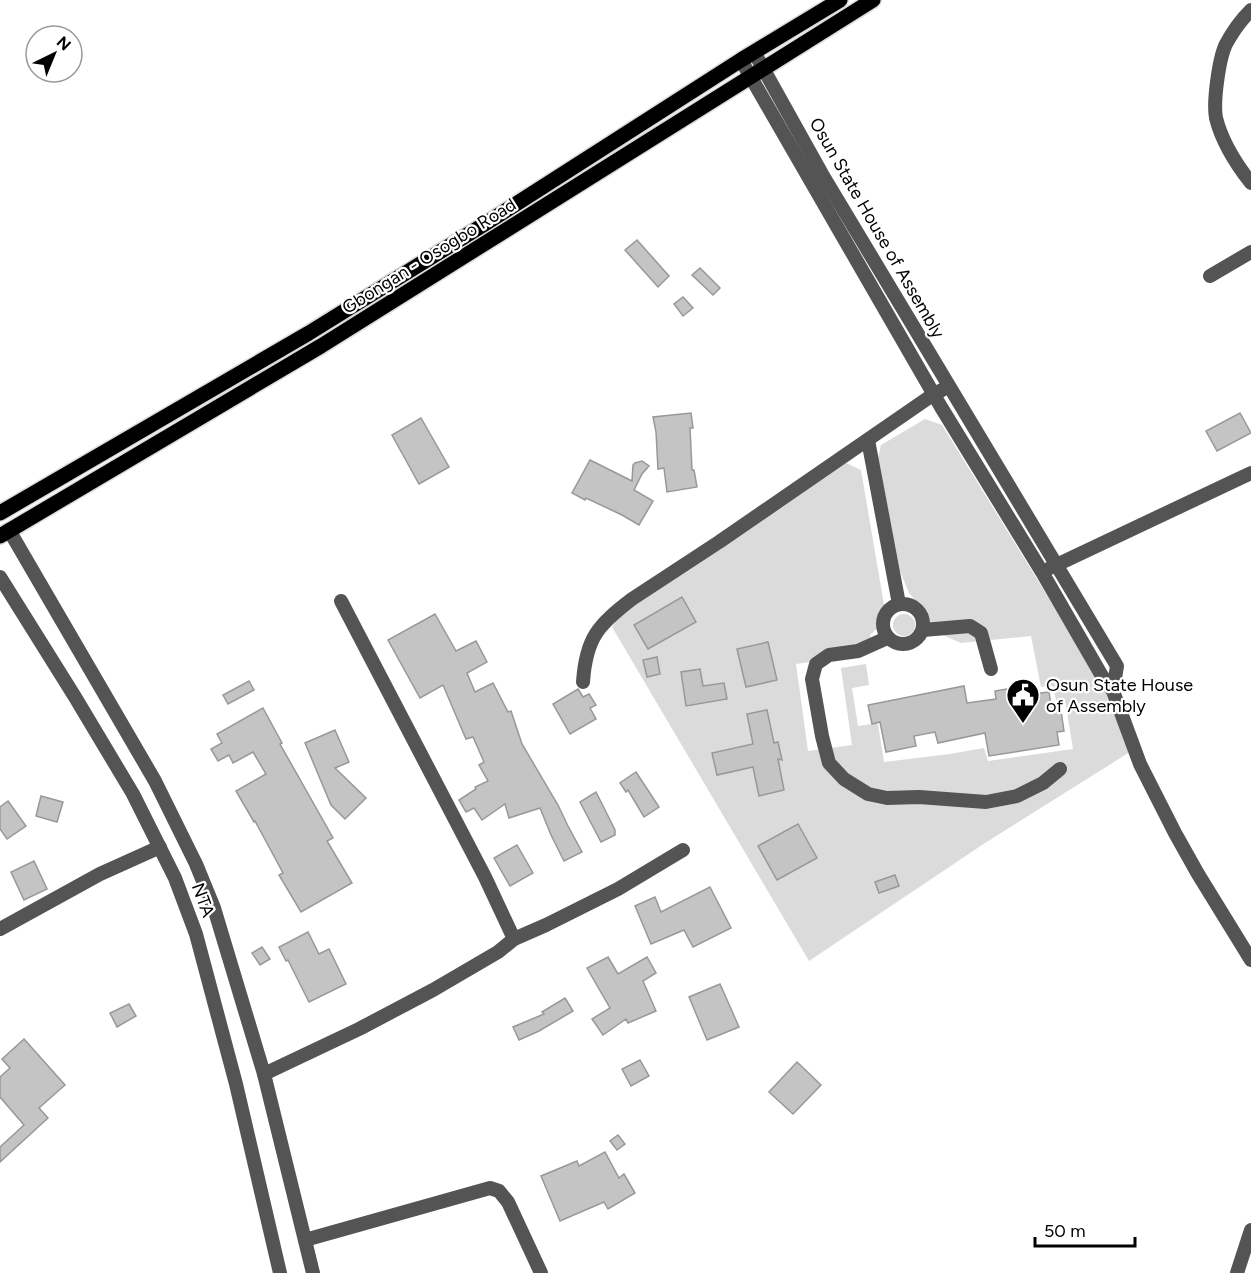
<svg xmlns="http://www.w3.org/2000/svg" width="1251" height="1273" font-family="Figtree,sans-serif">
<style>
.green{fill:#dbdbdb}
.building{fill:#c4c4c4;stroke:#989898;stroke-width:1.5}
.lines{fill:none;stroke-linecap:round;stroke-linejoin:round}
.major-casing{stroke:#dbdbdb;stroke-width:18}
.minor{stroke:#545454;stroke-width:14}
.major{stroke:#000;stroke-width:15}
.labels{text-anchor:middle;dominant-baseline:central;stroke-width:4.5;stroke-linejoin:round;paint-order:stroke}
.street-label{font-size:18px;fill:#000;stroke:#fff}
.poi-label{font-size:18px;fill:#000;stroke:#fff;text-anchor:start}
</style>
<rect width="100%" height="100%" fill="#fff"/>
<g class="green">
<path d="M925,419l17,6 156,253 8,7 27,65 -151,95 -173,116 -197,-334 14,-20 220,-144 15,7 23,135 -7,23 -7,7 2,10 -18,11 -58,8 12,87 44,-6 -11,-77 25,-4 3,21 -17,3 6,38 14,-2h6l6,38 66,-8 34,-6 4,13 85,-12 -8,-49h-9l-3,-14 -12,1 -10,-51 -70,7 -23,-10 -13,-14 -5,-13 -11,-13 -9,-22 -22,-113 3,-13z"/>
<circle cx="904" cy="625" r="11"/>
</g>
<g class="building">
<path d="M637,240l32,36 -11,11 -33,-37z"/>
<path d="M700,268l20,20 -7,7 -21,-20z"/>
<path d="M683,297l10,11 -10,8 -9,-12z"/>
<path d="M691,413l2,15h-3l2,42h2l3,17 -30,5 -3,-24 -6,1 -2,-37 -3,-15z"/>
<path d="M1240,413l11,20 -34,18 -11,-20z"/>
<path d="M421,418l28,49 -30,17 -27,-49z"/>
<path d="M590,460l42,21 1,-16 2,-2 7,-2 7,5 -7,8 -8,16 19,11 -14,24 -17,-10 -36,-17 -1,2 -13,-7z"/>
<path d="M682,597l14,25 -48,27 -14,-24z"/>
<path d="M435,614l21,37 20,-10 11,21 -20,11 8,19 18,-9 15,29 3,-1 11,33 36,61 10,21 14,26 -18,9 -13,-26 -11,-27 -31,10 -4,-14 -23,16 -8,-12 -8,4 -7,-12 17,-11 -1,-2 13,-6 -9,-16 5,-3 -11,-25 -7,2 -23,-54 -23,13 -32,-58z"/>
<path d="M768,642l9,38 -31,7 -9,-38z"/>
<path d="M657,657l3,17 -13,3 -4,-17z"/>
<path d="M700,669l3,17 21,-3 3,16 -41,7 -5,-34z"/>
<path d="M249,681l5,9 -26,14 -5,-9z"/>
<path d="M1030,685l2,9 17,-2 2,13 9,-1 4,27 -7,1 2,13 -70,11 -4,-23 -47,10 -3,-11 -21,4 2,10 -30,6 -6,-30 -8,2 -4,-19 96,-19 3,17 29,-4 -1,-8z"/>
<path d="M578,689l5,8 6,-3 7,11 -6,3 6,11 -26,15 -17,-30z"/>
<path d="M263,708l19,35 -2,1 53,94 -6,3 25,42 -51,29 -22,-37 4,-2 -28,-52 -1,1 -18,-31 30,-17 -13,-22 -20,11 -4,-8 -11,6 -7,-12 11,-6 -5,-9z"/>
<path d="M767,710l7,33 4,-1 4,18 -4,-1 6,31 -25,6 -6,-29 -36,8 -5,-22 41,-9 -6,-30z"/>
<path d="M335,730l14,32 -14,6 31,30 -21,21 -14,-14 -26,-62z"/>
<path d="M636,772l23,35 -15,10 -16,-27 -2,2 -6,-9z"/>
<path d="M596,792l19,38v5l-14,7 -21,-40z"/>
<path d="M41,796l22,6 -6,20 -21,-6z"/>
<path d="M8,801l18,25 -19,13 -7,-10v-22z"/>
<path d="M798,824l19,34 -40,22 -19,-34z"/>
<path d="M517,845l16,28 -23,13 -16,-28z"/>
<path d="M34,861l13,28 -23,11 -13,-28z"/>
<path d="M895,875l4,11 -20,7 -4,-11z"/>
<path d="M710,887l21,41 -38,19 -9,-17 -33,14 -16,-38 20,-9 6,15z"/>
<path d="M308,932l11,22 10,-5 17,35 -37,18 -21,-42 -2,1 -7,-14z"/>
<path d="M262,947l8,12 -10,6 -8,-12z"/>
<path d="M608,957l10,17 29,-17 9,16 -13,8 13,30 -28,12 -2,-4 -23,16 -11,-16 18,-11 -23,-40z"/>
<path d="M720,984l19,43 -32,13 -18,-43z"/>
<path d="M565,998l8,13 -34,20 -20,9 -6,-13 31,-13 -2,-2z"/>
<path d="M129,1004l7,12 -19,11 -7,-14z"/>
<path d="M24,1039l41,46 -26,23 9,10 -48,44v-15l24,-22 -24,-28v-20l10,-9 -8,-9z"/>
<path d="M640,1060l9,16 -18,10 -9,-17z"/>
<path d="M797,1062l24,23 -28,29 -24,-22z"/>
<path d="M618,1135l7,9 -8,6 -7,-9z"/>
<path d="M605,1152l14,26 5,-4 11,19 -27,16 -4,-7 -44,19 -19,-45 36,-15 2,5z"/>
</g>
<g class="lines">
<defs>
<g id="major">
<path d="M0,513l309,-180 179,-111 253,-162 99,-60"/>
<path d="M0,536l321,-190 552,-346"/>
</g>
</defs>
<use href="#major" class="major-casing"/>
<g class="minor">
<path d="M1251,10c-10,10 -18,21 -25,34 -7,14 -13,58 -10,74 6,24 20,46 35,65"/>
<path d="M754,52l68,122 295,492 -4,25"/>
<path d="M741,60l200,347 101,165 60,104 11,15 27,73 35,69 23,41 53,86"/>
<path d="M1210,276l41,-24"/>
<path d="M868,440l31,164"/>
<path d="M9,530l146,251 41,83 18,44 50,166 49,199"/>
<path d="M1050,568l201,-95"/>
<path d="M0,577l75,120 58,97 42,84 21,56 40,150 44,189"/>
<path d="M341,601l144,276 29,62"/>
<circle cx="903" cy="624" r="20"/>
<path d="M923,630l47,-4 11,7 10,36"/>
<path d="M887,638l-29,13 -29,4 -13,9 -4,15 10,57 7,27 15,16 24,15 19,4 32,-1 67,5 31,-6 26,-13 17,-14"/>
<path d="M583,682c3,-44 15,-57 49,-83l87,-57 215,-148 8,-4"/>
<path d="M0,929l100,-55 60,-27"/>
<path d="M264,1074l95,-45 74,-39 65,-38 16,-13 32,-14 72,-36 65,-39"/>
<path d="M305,1240l185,-52 9,3 9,11 33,71"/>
<path d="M1237,1273l14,-43"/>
</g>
<use href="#major" class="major"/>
</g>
<defs>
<symbol id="civic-pin" viewBox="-11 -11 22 30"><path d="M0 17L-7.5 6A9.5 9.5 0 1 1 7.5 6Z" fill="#000" stroke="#fff"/><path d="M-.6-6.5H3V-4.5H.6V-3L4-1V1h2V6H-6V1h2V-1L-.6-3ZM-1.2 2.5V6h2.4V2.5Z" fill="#fff"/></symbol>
</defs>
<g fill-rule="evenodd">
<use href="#civic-pin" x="1004" y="676" width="38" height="52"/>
</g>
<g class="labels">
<g class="street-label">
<text transform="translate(877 228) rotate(60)">Osun State House of Assembly</text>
<text transform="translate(429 256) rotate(-32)">Gbongan - Osogbo Road</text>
<text transform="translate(203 900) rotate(70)">NTA</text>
</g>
<g class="poi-label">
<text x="1046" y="685">Osun State House<tspan x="1046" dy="21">of Assembly</tspan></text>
</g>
</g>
<g transform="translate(54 54) rotate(43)"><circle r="28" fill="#ffffff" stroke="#999999" stroke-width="1.5"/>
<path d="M0-4.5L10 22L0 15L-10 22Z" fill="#000000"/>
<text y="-9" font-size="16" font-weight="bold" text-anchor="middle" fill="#000000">N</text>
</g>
<path d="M1035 1237v9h100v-9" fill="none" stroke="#000000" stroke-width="3"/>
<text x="1044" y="1237" font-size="18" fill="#000000" stroke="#ffffff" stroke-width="4.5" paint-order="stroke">50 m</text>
</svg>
